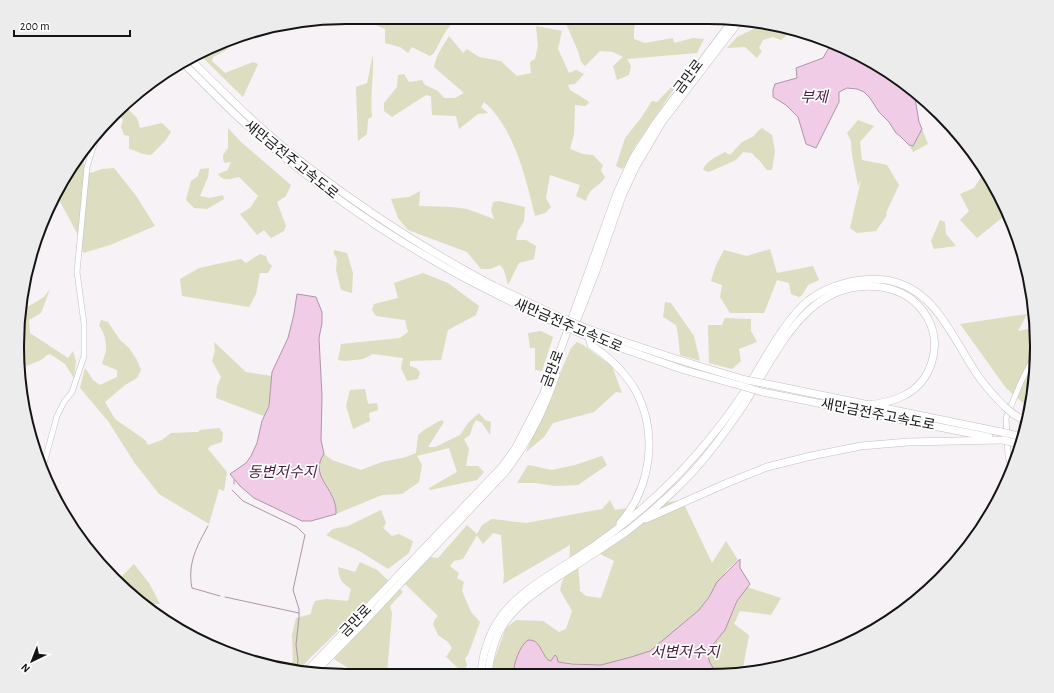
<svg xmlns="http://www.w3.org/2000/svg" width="1054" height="693" font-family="'Alegreya Sans','Noto Sans KR',sans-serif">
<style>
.green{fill:#dcddc1;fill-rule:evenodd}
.water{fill:#f1cce6;stroke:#af95a7}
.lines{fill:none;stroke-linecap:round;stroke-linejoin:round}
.stream{stroke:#af95a7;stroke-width:1}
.minor-casing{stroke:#c3bfc2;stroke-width:6}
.highway-casing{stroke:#c3bfc2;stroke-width:8}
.minor{stroke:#fff;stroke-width:5}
.highway{stroke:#fff;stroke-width:7}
.highway-bridge-casing{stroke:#c3bfc2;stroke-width:8;stroke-linecap:butt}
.highway-bridge{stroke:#fff;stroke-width:7}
.labels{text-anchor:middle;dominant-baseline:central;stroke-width:3.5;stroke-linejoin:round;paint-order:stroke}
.street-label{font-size:14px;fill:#151415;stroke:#fff}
.water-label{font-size:15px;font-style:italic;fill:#4c1f42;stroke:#fff}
.rim{fill:none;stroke:#151415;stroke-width:2}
</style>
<rect width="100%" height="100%" fill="#f6f2f5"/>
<g class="green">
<path d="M358,17l74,1 3,4 3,-4h13l3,2 -10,14 -10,19 -4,3 -18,-9 -4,6 -8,-6 -15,-4v-14z"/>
<path d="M564,19h70l2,4 -2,5v11l11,4 28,-5 1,5 19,-5 11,1 -7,14 -70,6 4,7 -2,9 -12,5 -4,-14 10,-9 -10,-5 -13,-1 -15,15 -4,-4 -3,-11z"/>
<path d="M764,24l26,8 -9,8 -8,-3 -10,3 -4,8 3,3 -5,7 -12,-11 -18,1 10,-11z"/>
<path d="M536,26l26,5 -4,18 11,24 7,-3 8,4 -9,10 -7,1 2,5 18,11 1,2 -4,3 -10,-1 -1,29 -4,15 13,5 10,1 10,10 -2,6 4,6c-6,11 -15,9 -19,24l-10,-5 4,-11 -30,-10 -4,23 5,9 -6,6 -10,3c-9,-37 -21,-89 -51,-114l-3,5 7,6 -10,1 -19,15 -3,-13 -24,-1 -1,-19 -5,-1 -34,22 -8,-6v-8l13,-16 1,-12 6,-1 5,8 13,-2 3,5 13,6 6,7h11l9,-5 -30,-26c2,-12 9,-21 15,-31l14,17 4,-4 12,8 22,4 6,6 10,9 14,-3 -1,-11 5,-3 3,-13z"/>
<path d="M225,42l3,7 -15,8 -1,4 13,12 28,-11 5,2 -15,33 -43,-42z"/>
<path d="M373,54c1,21 -3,42 -1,63l-4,2 -1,15 -9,7 -2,-54 11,-4z"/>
<path d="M684,74l-50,74 -9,18 -3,3 -6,-3 9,-28 16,-20 11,-17 5,1z"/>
<path d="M126,107l11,11 3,10 22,-5 9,9 -6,9 -14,14c-9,0 -13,-4 -22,-6v-13l-5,-1 -3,-8 2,-7 -4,-6z"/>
<path d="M858,120l16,6 -14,16 2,18 25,5 12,20 -13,28 1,2 -11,16 -19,2 -7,-5 11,-48 -3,6 -6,-31 -1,-14 -4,-8z"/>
<path d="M228,128l13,14 50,43 -5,11 -9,6 9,24 -2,5 -13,7 -7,-8 -7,5 -17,-21 10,-6 8,-12 -19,-19c-8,2 -16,5 -21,-3l7,-3h2l4,-9 -6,1 -2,-3v-5l5,-7z"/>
<path d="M762,128l10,7 3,16 -3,19h-5l-8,-10 -4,-3 -3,-4 -9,-1 -7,8 -27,12 -6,-2c3,-10 14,-13 22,-18l5,3 12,-13 12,-6 3,-4z"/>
<path d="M922,129l6,15 -15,8 -4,-7 4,1z"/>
<path d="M82,152l2,8v9l7,4 11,-4 12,-1 23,29 18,29 -45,19 -27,8 -6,-20 -20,-37 10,-8 10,-17 -4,-4z"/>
<path d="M209,168l-1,9 -8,19 10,2 13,-3 1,4 -17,10 -13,-1 -8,-8 5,-19 7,-5 2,-7z"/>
<path d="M985,171l18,30 5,12 -31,25 -17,-18 9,-9 -9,-17 14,-6z"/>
<path d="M420,191l-1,15 33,1 15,2 27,10 -3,-9 2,-8 6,-1 26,6 -1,14 -6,10 -2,9h10l10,6 -2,13 -15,4 -11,22 -4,-15 -4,-5 -10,4h-9l-14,-17 -59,-22 -10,-12 -7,-19 18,-2z"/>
<path d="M940,220l5,2 1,12 10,12 -22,3 -3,-8z"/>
<path d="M770,249l7,24 36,-7 6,14 -11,5 -6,10 -3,2 -8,-3 -2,-11 -12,-3 -13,33h-34l-10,-16 2,-12 -11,-4 5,-16 8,-15 23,6z"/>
<path d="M334,250l13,3 6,20 -1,20 -11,-3 -5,-20 1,-11 -3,-5z"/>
<path d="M260,254l6,2 2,6 4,4 -4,7h-8l-4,21 -7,13 -67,-11 -2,-17 19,-11 42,-9 5,4z"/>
<path d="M423,273l25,10 31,23 -3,9 -28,15 -7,30 -31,1v5l6,2 4,4 -2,7 -11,2 -6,-13 2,-10 -30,-4 -10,5 -18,2 -7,-1 3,-16 59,-6 8,-6 -3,-12 -29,-4 -4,-6 2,-6 24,-6 -4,-15z"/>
<path d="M50,289l-9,24 -12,7 1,13 38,25 5,-7 3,10 -2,17 -9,-14 -15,-10c-5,1 -6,5 -11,7 -5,2 -8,3 -13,5l-5,-5 -3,-36 3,-14 23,-14z"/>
<path d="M665,302l6,1 23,33 6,25 -20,-6 -2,-20 -2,-10 -13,-8z"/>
<path d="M1027,314l-9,17 10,-2 8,5 -2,56 -4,19 -24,-21 -46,-64z"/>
<path d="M725,318l26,1v12l6,11 -18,7 2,12 -9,8 -23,-6 -1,-38h14z"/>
<path d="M101,320l7,2 12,18 9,8 8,12 4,10 -4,8 -12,7 -20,17 10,17 30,21 3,5 14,-5 9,-7 27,-1 2,-2 19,-2 4,5 -1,9 -12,4 -2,3 19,23 -3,19 -5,-2 -10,35 -50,-30 -25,-32 -26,-41 -28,-33 5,-20 8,12 7,5 17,-8v-7l-15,-6c1,-5 3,-9 4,-13 1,-8 -2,-20 -7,-25z"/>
<path d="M541,331l12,6 -11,34 -7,-1v-22h-5l-2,-15z"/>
<path d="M214,342l32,30 26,4 -2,26 -6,14 -48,-18 1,-11 4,-10 -9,-16 3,-10z"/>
<path d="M577,342l6,3 29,21 10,27 -6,-1 -22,20 -41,11 -9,14 -18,15 45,-104z"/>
<path d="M365,389l3,15 9,-1 1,7 -9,3 1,8 -17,8 -7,-23 4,-16z"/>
<path d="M479,413l6,7 6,2 -1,13 -8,-12 -6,-3 -3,5 -3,10 -6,4 5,10 -3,17h12l6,6 -7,8 -47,10 -1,-2 28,-16 -8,-24 -32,8 5,9 -3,17 -17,12 -20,1 -46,19c0,-3 0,-7 -1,-10 -4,-18 -25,-30 -11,-50l8,6 29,10 21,-8 24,-5 10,-4 2,-18 6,-5 17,-10 3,2 -16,25h7l25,-12 8,-12z"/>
<path d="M602,456l5,9 -29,20 -23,1 -20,-3h-18l11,-18 24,5 23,-5z"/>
<path d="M610,500l5,10 67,-10 30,63 14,-22 12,19 -11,10 -28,40 -49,41 -49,14 -43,-3 -3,-7 -3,5h-5l-7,-14 -25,18 -2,10h-24l17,-46 10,-8 27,1 16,11 7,-3 6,-18 -12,-21 2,-8 7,-15 1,-22 -67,39 1,-9 -3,-40 -8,-2 -10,11 -6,-9 -14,24 -9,2 -4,5 9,7 -2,5 7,4 -2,9 9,21 9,10 -12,33 -3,3 2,7 -3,6 -3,2 -4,-2 1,-3 -12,-11 6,-9 -4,-6 -10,-7 -5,-11 2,-5 3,-3 -34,-33 26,-26 8,1 29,-33 10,9 5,-9 10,-6 34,4 76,-14zM598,553l16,8 -13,37 -15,-2 -7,-6h1l-2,-26z"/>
<path d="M381,510l5,13 -3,5 9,8 7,-2 14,7 -4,12 -21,16 -27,-17 -35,-17 7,-6 15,-3z"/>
<path d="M360,562l17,8 12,11 -80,78 -7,8 -5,4 -10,-3 6,-7 -1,-26 4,-17 15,-4 1,-6 3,-7 11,-2 22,2 3,-12c-10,-7 -12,-10 -13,-22l17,5z"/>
<path d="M134,564l15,19 11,21h-16l-15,-10 -11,-14z"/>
<path d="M747,587l34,11 -10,17 -31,-4 -6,13 15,11 -7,38 -13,2h-11l-8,-12 -3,-11 18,-22 15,-34z"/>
<path d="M399,588l4,4 -13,14 2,7 -5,61 -30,-1 -1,-4 -8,-1 -14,-9z"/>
</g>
<g class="water">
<path d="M831,44l22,7 61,41 5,30 3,7 -9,17 -4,-1 -9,-9 -4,-3 -7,-11 -10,-10 -9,-14 -6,-6 -7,-3 -10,-1 -8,4v10l-23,46 -10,-4 -8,-27 -12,-12 -13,-8v-7l2,-6 22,-6 -1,-10 27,-10z"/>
<path d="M297,294l19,3 6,15v11l-3,15 3,58 -1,44 3,14c-14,20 7,32 11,50 1,3 1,7 1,10l-25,7h-9l-48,-23 -14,-12 -10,-12 16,-11 5,-7 6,-13 5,-22 7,-15 3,-34 16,-34 6,-24z"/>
<path d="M740,559v9l10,16 -13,17 -12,29 -18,22 3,11 8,12 -205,-1c1,-10 6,-28 15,-34 12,-1 13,13 20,20l3,1 4,-6 2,2 1,5 14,2 29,1 30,-8 19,-6 49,-41 10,-13 8,-15z"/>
</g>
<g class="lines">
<g class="stream">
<path d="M234,484v-4"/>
<path d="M232,490l11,11 54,26 8,8 -12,55 6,19v8l-3,28 2,15 -1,10"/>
<path d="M208,526c-11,20 -21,38 -16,62l28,8"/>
<path d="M225,597l74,16"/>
</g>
<defs>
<g id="minor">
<path d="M43,467l14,-51 7,-14 8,-10 12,-36v-32l-7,-52 10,-105 10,-32"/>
<path d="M1012,470l-4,-14 -2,-38 15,-36 14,-28"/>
</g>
<g id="highway">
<path d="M190,59c38,38 76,76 118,108 59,45 121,85 186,119 21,10 42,20 63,30"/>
<path d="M183,63c22,21 42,43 65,63 55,49 114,93 178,130 41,25 85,46 128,66"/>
<path d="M576,322l20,-51 26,-75 13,-28 27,-46 78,-102"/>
<path d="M588,329c53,19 105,36 158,51"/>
<path d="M587,336l97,34 58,16"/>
<path d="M589,337l2,8c18,12 35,28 46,48 21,42 14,95 -17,130"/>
<path d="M767,384l234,48"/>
<path d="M762,392l227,45"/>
<path d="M1013,414l14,8"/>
<path d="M1014,435l9,3"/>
<path d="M1015,443l6,2"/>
<path d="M646,519l81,-36 40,-16 44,-11 50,-10 47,-4 95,-2"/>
<path d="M305,673l196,-205 14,-19 28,-54 20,-52 54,-150 16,-35 24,-37 76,-101"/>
<path d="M314,673l49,-50 143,-152c24,-32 37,-59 50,-96"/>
<path d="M481,674c5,-66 49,-86 98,-118 23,-15 45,-32 65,-49 39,-34 72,-73 101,-116 18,-28 39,-71 64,-91 21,-16 51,-23 77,-20 51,8 67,61 93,97 7,10 16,20 25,29"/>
<path d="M488,674c2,-18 6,-35 16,-50 14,-21 35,-34 55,-48 22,-14 45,-29 67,-44 19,-14 36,-30 52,-45 26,-25 47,-54 67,-84 33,-51 62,-126 136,-116 20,3 36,13 46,30 16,28 5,65 -24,79 -12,6 -24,8 -37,9"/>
</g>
</defs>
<use href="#minor" class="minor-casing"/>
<use href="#highway" class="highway-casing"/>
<use href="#minor" class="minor"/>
<use href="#highway" class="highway"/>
<defs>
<g id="highway-bridge">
<path d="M557,316l31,13"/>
<path d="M554,322l33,14"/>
<path d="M746,380l21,4"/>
<path d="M742,386l20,6"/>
<path d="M1004,406l9,8"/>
<path d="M1001,432l13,3"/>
<path d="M1003,440l12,3"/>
</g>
</defs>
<use href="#highway-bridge" class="highway-bridge-casing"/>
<use href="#highway-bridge" class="highway-bridge"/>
</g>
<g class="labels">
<g class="street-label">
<text transform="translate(689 77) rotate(-53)">금만로</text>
<text transform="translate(291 160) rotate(39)">새만금전주고속도로</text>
<text transform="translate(568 326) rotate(23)">새만금전주고속도로</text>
<text transform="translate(553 369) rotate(-69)">금만로</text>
<text transform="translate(878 415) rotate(11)">새만금전주고속도로</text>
<text transform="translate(356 621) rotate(-46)">금만로</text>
</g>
<g class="water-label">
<text x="814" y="97">부제</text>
<text x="282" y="472">동변저수지</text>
<text x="685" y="652">서변저수지</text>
</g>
</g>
<path d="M0 0H1054V693H0ZM346 24H708A322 322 0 0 1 1030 346V347A322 322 0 0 1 708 669H346A322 322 0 0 1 24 347V346A322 322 0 0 1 346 24Z" fill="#ececec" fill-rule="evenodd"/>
<path class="rim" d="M346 24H708A322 322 0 0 1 1030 346V347A322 322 0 0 1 708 669H346A322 322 0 0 1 24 347V346A322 322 0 0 1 346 24Z"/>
<g transform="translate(32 661) rotate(223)" stroke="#ffffff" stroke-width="3" paint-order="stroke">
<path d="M0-3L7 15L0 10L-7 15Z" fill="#151415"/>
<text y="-6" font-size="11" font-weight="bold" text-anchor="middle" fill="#151415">N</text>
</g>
<path d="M14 30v6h116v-6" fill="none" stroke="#151415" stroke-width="2"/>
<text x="20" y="30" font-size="12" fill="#151415" stroke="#ffffff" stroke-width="3" paint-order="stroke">200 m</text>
</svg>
